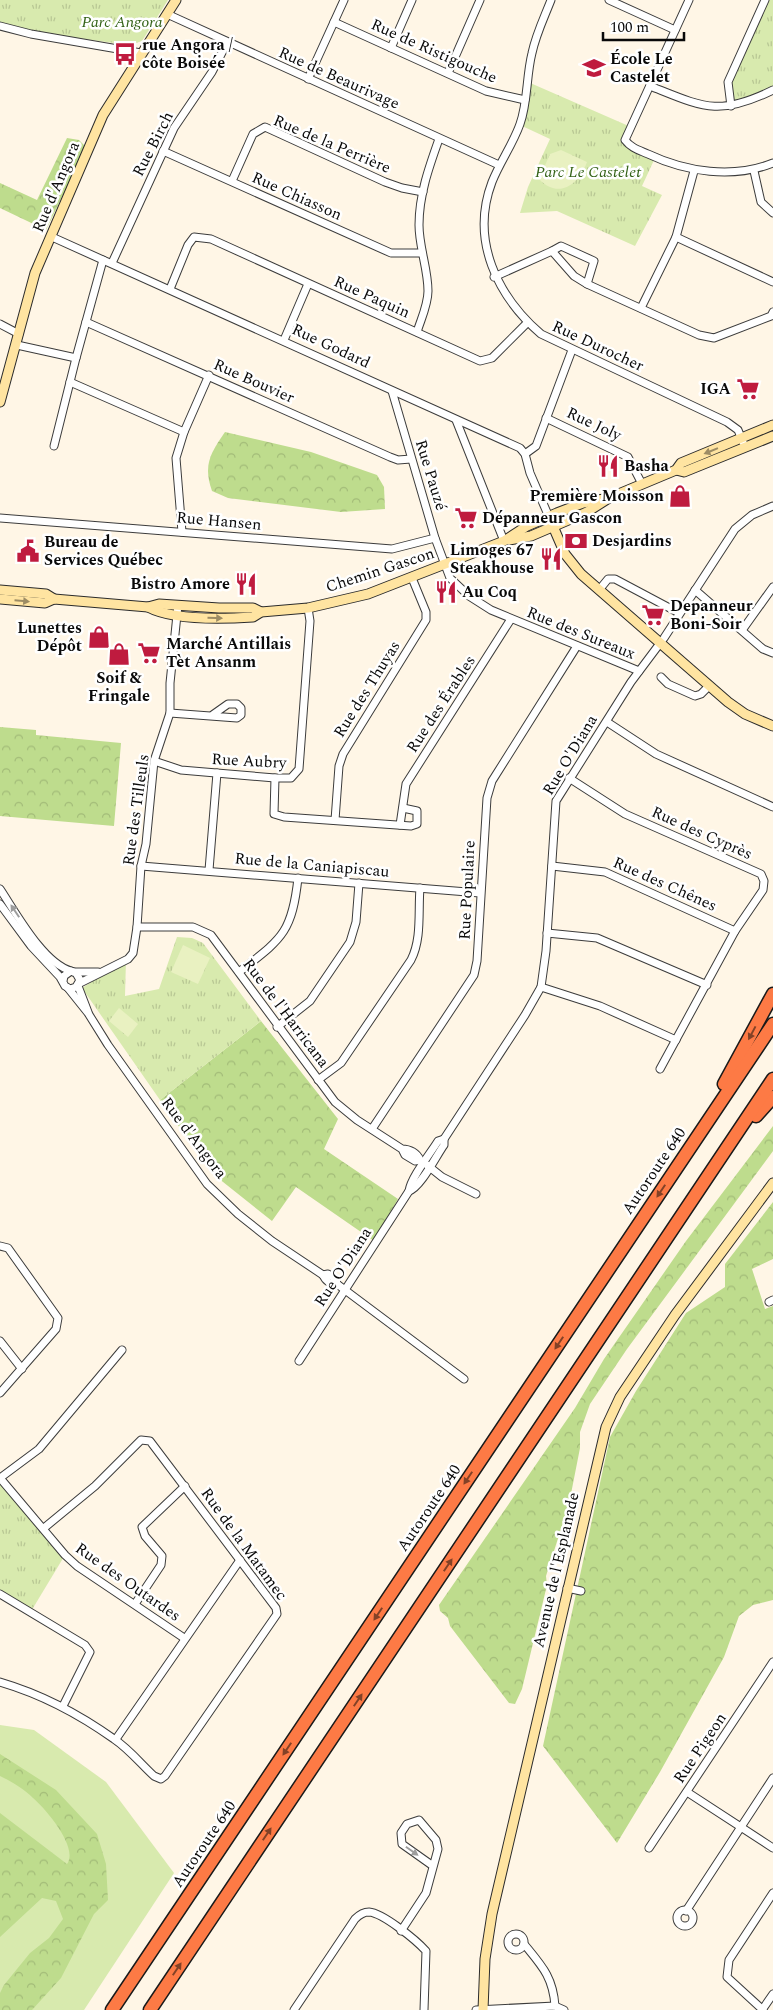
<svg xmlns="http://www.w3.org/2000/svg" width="773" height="2010" font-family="Spectral,serif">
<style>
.grass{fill:#d8eaae}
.forest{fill:url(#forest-crowns)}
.park{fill:url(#park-tufts)}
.pitch{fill:#e9f1c1}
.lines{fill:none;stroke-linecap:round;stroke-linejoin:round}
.street-casing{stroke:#3c3c3c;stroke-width:9}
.secondary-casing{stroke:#2b2b2b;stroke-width:11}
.highway-casing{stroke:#1a1a1a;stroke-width:15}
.street{stroke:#fff;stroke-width:7}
.secondary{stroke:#ffe4a1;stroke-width:9}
.highway{stroke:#fd7a45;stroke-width:12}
.oneway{fill:#9d8c64}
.oneway2{fill:#9d9d9d}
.oneway3{fill:#834227}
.labels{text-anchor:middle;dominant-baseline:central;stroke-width:5;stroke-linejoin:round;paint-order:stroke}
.park-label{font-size:16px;font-style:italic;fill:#346318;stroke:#fff}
.poi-label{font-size:16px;font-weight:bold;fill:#090909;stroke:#fff;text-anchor:start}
.street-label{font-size:16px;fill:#090909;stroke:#fff}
</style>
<defs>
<pattern id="forest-crowns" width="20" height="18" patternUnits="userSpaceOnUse" patternTransform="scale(1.25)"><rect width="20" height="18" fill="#bedc8d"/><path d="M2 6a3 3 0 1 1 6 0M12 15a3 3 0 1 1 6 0" fill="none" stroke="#a2bb78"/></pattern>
<pattern id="park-tufts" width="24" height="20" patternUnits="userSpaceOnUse" patternTransform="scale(1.25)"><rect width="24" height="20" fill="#d8eaae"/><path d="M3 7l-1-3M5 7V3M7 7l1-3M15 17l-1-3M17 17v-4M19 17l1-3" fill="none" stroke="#b8c794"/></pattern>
</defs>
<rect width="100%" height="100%" fill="#fff6e6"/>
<path class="grass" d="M0,1725l34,5 72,52 68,91 -90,137h-84z"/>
<g class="forest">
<path d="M67,138l12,2 7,7 -40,83 -46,-22v-25l37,17z"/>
<path d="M225,432l86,20 66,23 7,12 1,22 -44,3 -113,-14 -16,-7c-9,-26 -2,-37 13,-59z"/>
<path d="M0,727l36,3v5l85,8 -7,83 -114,-10z"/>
<path d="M261,1021l77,98 -14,30 74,50 -24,42 -78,-54 -24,34 -59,-47 -53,-74z"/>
<path d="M773,1126v25l-146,198 -37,55 -10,28v16l-11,56 -23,72 1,9 -25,104 -7,15 -6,-1 -59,-77 -2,-8 -8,-7 -1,-6 136,-197 29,-49 82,-118z"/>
<path d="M773,1202v57l-21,10 13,40 8,-3v294l-20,5 -14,11 -15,41 -64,115 -43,71 -74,-97 67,-309 26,-46 50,-78 39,-26v-23z"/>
<path d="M0,1754l56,36 41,44 9,30 2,36 -14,14 -33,64 -29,32h-32v-17l4,-8 26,-32 19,-15 14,-19 -7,-18 -14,-3 -42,39v-124l67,51c12,-16 -21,-55 -34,-66 -9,-9 -22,-17 -33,-22z"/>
</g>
<g class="park">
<path d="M0,0h168l-26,41 -12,4 -86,-11 -44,-10z"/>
<path d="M765,0h8v89l-41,15 -4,-22z"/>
<path d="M528,82l103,45 -6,13 30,18 -13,28 20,9 -27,51 -78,-35 -37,2 8,-26 22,-48 -30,-14z"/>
<path d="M177,937l15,1 11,5 58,78 -101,79 -78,-112 44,-28 -1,36 34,-7z"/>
<path d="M0,1478l65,77 -35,58 -30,-19z"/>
</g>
<g class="pitch">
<path d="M561,150l26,12c-8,22 -28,38 -48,17l11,-25z"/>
<path d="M183,945l27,13 -12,26 -27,-12z"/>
<path d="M119,1008l19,16 -10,13 -19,-16z"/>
</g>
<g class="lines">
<defs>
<g id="street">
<path d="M551,0c-7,18 -15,34 -19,53 -6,24 -4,49 -12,71 -7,20 -20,38 -28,58 -22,58 5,114 49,152l186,88 11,8 7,17"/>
<path d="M609,0l66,30"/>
<path d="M689,0l-64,140c6,8 14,10 23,14 38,18 85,25 125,9"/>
<path d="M167,14l332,151"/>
<path d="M334,22l152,69 39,9"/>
<path d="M0,26l31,8 110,19"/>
<path d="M391,48l21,-48"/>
<path d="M448,73l32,-73"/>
<path d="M308,79l36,-79"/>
<path d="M650,86c53,21 68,31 123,4"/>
<path d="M731,106l-3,-24 37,-82"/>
<path d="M163,151l228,102h31"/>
<path d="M754,171l7,31 12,11"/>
<path d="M232,181l21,-47 12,-7 120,55 17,6 21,4"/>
<path d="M52,237l468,211 5,6 5,19 19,44"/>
<path d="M676,237l97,45"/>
<path d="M552,251l9,-5 33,15 -7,23"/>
<path d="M112,263l62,-135 38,-56 15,-29"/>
<path d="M494,277l58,-26 22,25 13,8 112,51 15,3 57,-22 2,-4"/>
<path d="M170,289l18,-44 6,-8 17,2 269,122 12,-3 35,-35"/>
<path d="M641,308l35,-71 18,-66"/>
<path d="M86,322l304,135 8,3 13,-1"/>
<path d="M0,324l19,10"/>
<path d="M417,332c4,-13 11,-27 11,-41 0,-22 -9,-44 -9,-66 0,-30 10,-58 20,-86"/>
<path d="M284,340l24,-56"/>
<path d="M17,345l59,13"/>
<path d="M70,382l114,50"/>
<path d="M392,391l43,147 15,40 19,18 22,14 148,61"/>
<path d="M546,418l82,39 14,27"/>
<path d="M456,420l48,121"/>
<path d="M54,446l22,-88 27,-98"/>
<path d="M525,454l11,-8 36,-96"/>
<path d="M0,518l392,31 43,-11"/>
<path d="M182,532l-6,-74 8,-26 25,-57"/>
<path d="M599,590l9,-11h7l64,34"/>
<path d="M695,590l68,59 10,4"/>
<path d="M743,629l30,-42"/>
<path d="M661,677l7,7 27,12 6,-2 8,-8"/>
<path d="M170,713l67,5 4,-3v-7l-4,-4h-9l-17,12"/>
<path d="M607,722l49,32 117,53"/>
<path d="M154,761l27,9 94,8h16l8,-9 11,-148 -2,-13"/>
<path d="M275,778l-1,36 10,3 127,9 6,-2v-13l-14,-3"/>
<path d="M569,778l56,36 136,60 3,7 -1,9 -28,41 -75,138"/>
<path d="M335,820l4,-54 4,-12 83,-134v-8l-14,-34"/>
<path d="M400,825l6,-41 105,-165"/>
<path d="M141,866l339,27"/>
<path d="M552,866l53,6 130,59"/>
<path d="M209,870l8,-97"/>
<path d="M0,889c16,24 43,74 71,82"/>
<path d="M0,904l31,42 29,31 5,9 5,3 6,-2 4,-7 -4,-7 -5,-2 -7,5 -1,5"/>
<path d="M137,927h56l18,8 124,167 22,18 45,29c8,0 15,4 18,11l-5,1 -10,-6 -3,-6"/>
<path d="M547,933l50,5 110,47"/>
<path d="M74,972h24"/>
<path d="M239,972c42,-33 53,-38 59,-94"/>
<path d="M80,983l48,-24 5,-6 4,-26 4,-61 5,-22 8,-83 16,-48v-30l8,-78"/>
<path d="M78,986l10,26"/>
<path d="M541,987l59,19 76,34"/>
<path d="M68,988l20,25 20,32 99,139 31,30 34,27 51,34 5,-1 8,5 1,5 127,95"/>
<path d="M277,1027l33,-26 40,-59 6,-20 3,-39"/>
<path d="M318,1080l23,-17 70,-103c11,-21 7,-49 9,-72"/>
<path d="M372,1129l102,-154 3,-14 10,-163 5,-17 85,-135"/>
<path d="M427,1165l15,12 34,17"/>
<path d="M409,1191c12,-4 27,-35 35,-46v-6l81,-124 16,-28 5,-36 10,-150 75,-119 33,-44 71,-109 17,-14 21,-9"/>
<path d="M0,1246l8,2 50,70 -2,11 -56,64"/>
<path d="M323,1275c3,7 7,9 14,9"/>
<path d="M769,1302l4,-2"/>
<path d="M0,1341l22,28"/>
<path d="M299,1361l110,-170c2,-14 21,-37 29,-50l6,-2"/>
<path d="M0,1478l65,77 12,11 107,72"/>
<path d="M0,1478l39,-29 83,-99"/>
<path d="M567,1588l14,3"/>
<path d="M0,1594l85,51 5,7 -27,54"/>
<path d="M135,1604l26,-39 1,-9 -17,-20 -3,-9 43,-41"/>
<path d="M0,1682c41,12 79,32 114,57 15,10 27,25 40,37l7,3 4,-3 112,-162 -1,-6 -126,-167 -9,-1 -46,46 -51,42"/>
<path d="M116,1739l124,-179"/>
<path d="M687,1792l86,56"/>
<path d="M649,1848l124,-186"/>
<circle cx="685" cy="1918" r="8"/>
<path d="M686,1911l87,-133"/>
<path d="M401,1931l25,-38 12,-44 -2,-9 -17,-20 -12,4 -6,9 1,11 31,22"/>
<circle cx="516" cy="1942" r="8"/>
<path d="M524,1944c18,22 29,33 31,62"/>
<path d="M294,2010l61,-91c4,-4 8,-7 14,-7 14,1 47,28 57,39l-2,59"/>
<path d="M476,2010l79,-4 9,4"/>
<path d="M762,2010l11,-16"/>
<path d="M763,2010l-36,-33 2,-17 44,-67"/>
</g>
<g id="secondary">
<path d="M0,402l35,-129 68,-158 73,-115"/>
<path d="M676,470l8,2 89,-36"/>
<path d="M549,517l16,37 16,20 147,128 17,12 28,12"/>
<path d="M509,540l22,-4 56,-24 22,-14 67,-28 5,-7 92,-38"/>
<path d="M0,590l46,4 8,5"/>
<path d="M0,599l45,4 9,-4 94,8c26,14 75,12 105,10l8,-5 47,-4 60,-14 136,-53 23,-15 30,-13 26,-10 26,-5"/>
<path d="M148,607l11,-3 60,4h34l8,4"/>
<path d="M483,2010l2,-51 7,-45 114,-487 14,-30 55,-82 98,-132"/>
</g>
<g id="highway">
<path d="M724,1084l49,-90"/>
<path d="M756,1116l17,-19"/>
<path d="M112,2010l661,-986"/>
<path d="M150,2010l623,-931"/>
</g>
</defs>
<use href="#street" class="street-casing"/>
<use href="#secondary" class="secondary-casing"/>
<use href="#highway" class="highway-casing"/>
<use href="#street" class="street"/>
<use href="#secondary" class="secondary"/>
<use href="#highway" class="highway"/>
</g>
<defs><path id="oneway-solid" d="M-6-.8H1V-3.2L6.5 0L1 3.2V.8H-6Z" transform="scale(1.25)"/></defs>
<g class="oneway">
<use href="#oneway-solid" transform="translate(711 451) rotate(158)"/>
<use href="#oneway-solid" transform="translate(22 601) rotate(5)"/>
<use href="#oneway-solid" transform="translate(215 618) rotate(2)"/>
</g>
<g class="oneway2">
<use href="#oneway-solid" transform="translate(15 911) rotate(-124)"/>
<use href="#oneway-solid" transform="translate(412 1851) rotate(35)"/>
</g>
<g class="oneway3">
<use href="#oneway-solid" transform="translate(752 1033) rotate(118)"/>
<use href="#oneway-solid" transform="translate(661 1191) rotate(124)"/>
<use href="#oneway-solid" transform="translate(559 1343) rotate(124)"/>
<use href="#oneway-solid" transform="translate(468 1478) rotate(124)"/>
<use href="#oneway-solid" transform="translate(448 1565) rotate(-56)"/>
<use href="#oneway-solid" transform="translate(378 1614) rotate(124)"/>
<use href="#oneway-solid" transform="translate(358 1700) rotate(-56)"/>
<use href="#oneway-solid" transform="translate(287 1749) rotate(124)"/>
<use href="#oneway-solid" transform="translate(267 1834) rotate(-56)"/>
<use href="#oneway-solid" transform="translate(177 1969) rotate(-56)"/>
</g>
<defs>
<symbol id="bus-bare" viewBox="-9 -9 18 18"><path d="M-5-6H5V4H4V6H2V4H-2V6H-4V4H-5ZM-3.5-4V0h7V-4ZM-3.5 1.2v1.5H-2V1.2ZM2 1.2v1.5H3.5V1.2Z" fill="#bf1b3f" stroke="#fff" stroke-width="2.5" paint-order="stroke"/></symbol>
<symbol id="school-bare" viewBox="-9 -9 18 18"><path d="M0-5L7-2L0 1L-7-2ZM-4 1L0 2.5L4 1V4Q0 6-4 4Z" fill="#bf1b3f" stroke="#fff" stroke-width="2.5" paint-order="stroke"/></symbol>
<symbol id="supermarket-bare" viewBox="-9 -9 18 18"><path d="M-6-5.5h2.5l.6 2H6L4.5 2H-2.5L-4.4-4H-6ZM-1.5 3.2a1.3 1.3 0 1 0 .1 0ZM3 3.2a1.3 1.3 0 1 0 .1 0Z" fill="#bf1b3f" stroke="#fff" stroke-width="2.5" paint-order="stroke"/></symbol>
<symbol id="restaurant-bare" viewBox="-9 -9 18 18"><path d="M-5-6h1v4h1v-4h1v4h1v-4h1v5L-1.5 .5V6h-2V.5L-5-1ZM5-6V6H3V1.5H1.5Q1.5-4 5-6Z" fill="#bf1b3f" stroke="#fff" stroke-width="2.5" paint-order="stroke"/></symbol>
<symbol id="shop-bare" viewBox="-9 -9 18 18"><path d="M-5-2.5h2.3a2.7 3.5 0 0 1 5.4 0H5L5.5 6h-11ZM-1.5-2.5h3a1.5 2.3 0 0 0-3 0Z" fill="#bf1b3f" stroke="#fff" stroke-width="2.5" paint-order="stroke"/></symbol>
<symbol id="bank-bare" viewBox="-9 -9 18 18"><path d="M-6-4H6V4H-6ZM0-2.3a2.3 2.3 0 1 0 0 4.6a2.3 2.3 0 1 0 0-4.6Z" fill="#bf1b3f" stroke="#fff" stroke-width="2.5" paint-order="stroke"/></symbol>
<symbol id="civic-bare" viewBox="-9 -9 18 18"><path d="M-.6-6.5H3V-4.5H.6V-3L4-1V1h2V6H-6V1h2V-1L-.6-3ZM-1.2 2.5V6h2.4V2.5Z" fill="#bf1b3f" stroke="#fff" stroke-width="2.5" paint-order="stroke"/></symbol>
</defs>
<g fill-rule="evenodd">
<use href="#bus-bare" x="109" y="38" width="32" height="32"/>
<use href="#school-bare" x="578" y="52" width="32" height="32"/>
<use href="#supermarket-bare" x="732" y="373" width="32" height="32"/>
<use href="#restaurant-bare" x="592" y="450" width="32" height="32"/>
<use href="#shop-bare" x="664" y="480" width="32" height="32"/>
<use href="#supermarket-bare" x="450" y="502" width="32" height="32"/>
<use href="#bank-bare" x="560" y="525" width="32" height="32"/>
<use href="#civic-bare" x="12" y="535" width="32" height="32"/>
<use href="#restaurant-bare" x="535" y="543" width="32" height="32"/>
<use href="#restaurant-bare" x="230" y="568" width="32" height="32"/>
<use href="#restaurant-bare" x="430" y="576" width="32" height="32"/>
<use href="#supermarket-bare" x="637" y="599" width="32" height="32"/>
<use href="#shop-bare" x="83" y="621" width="32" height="32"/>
<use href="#supermarket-bare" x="133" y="637" width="32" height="32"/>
<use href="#shop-bare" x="103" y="638" width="32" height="32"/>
</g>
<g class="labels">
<g class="park-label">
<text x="122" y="22">Parc Angora</text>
<text x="588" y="172">Parc Le Castelet</text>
</g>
<g class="poi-label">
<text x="142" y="45">rue Angora /<tspan x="142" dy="18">côte Boisée</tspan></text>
<text x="610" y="59">École Le<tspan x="610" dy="18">Castelet</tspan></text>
<text x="731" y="389" text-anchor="end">IGA</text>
<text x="624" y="466">Basha</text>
<text x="664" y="496" text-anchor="end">Première Moisson</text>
<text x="482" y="518">Dépanneur Gascon</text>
<text x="592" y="541">Desjardins</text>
<text x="44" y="542">Bureau de<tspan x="44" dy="18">Services Québec</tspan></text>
<text x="534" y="550" text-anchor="end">Limoges 67<tspan x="534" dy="18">Steakhouse</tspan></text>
<text x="230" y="584" text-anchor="end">Bistro Amore</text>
<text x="462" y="592">Au Coq</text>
<text x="670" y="606">Depanneur<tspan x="670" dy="18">Boni-Soir</tspan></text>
<text x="82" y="628" text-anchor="end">Lunettes<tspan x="82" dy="18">Dépôt</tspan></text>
<text x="166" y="644">Marché Antillais<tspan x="166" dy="18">Tèt Ansanm</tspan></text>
<text x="119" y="678" text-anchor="middle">Soif &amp;<tspan x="119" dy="18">Fringale</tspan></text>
</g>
<g class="street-label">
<text transform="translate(434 51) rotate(24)">Rue de Ristigouche</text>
<text transform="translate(339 78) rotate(24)">Rue de Beaurivage</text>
<text transform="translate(153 144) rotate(-63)">Rue Birch</text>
<text transform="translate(332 144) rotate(23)">Rue de la Perrière</text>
<text transform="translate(56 187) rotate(-67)">Rue d'Angora</text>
<text transform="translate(297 196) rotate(24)">Rue Chiasson</text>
<text transform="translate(372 297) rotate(24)">Rue Paquin</text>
<text transform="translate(331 346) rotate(25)">Rue Godard</text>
<text transform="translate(598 346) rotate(25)">Rue Durocher</text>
<text transform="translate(254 381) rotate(24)">Rue Bouvier</text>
<text transform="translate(594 424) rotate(25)">Rue Joly</text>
<text transform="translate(431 475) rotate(73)">Rue Pauzé</text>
<text transform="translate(219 521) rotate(5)">Rue Hansen</text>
<text transform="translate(380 570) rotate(-18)">Chemin Gascon</text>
<text transform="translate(581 633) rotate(22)">Rue des Sureaux</text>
<text transform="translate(367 689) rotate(-58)">Rue des Thuyas</text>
<text transform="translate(441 704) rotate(-57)">Rue des Érables</text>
<text transform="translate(570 755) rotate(-59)">Rue O'Diana</text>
<text transform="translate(249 761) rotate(3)">Rue Aubry</text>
<text transform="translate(136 810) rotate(-82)">Rue des Tilleuls</text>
<text transform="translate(702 833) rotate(24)">Rue des Cyprès</text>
<text transform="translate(312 865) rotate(5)">Rue de la Caniapiscau</text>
<text transform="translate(665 884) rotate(24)">Rue des Chênes</text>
<text transform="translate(467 890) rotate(-87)">Rue Populaire</text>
<text transform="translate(286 1013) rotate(53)">Rue de l'Harricana</text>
<text transform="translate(194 1138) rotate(53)">Rue d'Angora</text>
<text transform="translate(654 1171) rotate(-56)">Autoroute 640</text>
<text transform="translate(343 1267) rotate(-57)">Rue O'Diana</text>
<text transform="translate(429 1508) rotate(-56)">Autoroute 640</text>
<text transform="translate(244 1544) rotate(54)">Rue de la Matamec</text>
<text transform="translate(556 1570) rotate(-77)">Avenue de l'Esplanade</text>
<text transform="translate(128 1582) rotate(35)">Rue des Outardes</text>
<text transform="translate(700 1748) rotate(-56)">Rue Pigeon</text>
<text transform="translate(204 1844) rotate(-56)">Autoroute 640</text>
</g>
</g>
<path d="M603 32v8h81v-8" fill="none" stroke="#090909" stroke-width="2.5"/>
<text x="610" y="32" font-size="15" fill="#090909" stroke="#ffffff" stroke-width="4" paint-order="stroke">100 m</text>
</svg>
